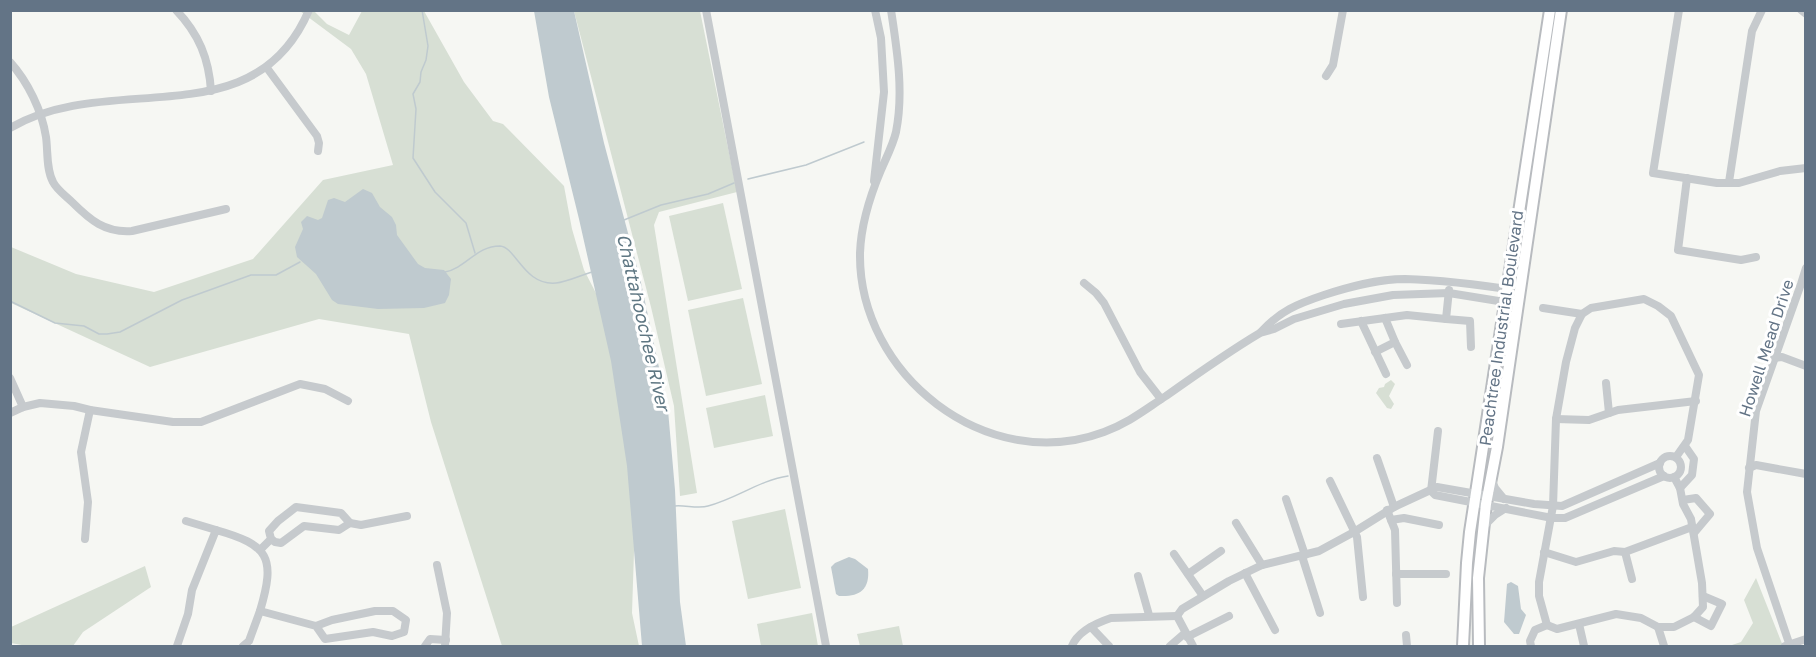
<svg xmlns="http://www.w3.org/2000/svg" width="1816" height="657" font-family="'Golos Text',sans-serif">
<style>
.green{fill:#d7dfd4}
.water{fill:#bfcacf}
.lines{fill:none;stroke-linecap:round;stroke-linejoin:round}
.stream{stroke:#bfcacf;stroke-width:1.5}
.highway-casing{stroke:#b8bbbf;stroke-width:14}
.minor{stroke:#c6cacd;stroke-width:8}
.highway{stroke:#fff;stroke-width:10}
.labels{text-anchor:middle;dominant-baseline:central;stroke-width:6;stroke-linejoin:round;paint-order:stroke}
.street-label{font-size:16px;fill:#637486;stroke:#fff}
.water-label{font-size:18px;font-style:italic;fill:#5f7783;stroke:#fff}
</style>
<rect width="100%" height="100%" fill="#f6f7f3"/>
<g class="green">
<path d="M300,11h14l13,13 22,11 13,-24h62l40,71 29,39 10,3 61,62 8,43 12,41 14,27 21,55 16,169 -3,92 7,33h-137l-71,-224 -22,-88 -90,-15 -169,48 -139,-64v-56l65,27 78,18 99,-33 70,-79 70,-15 -27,-91 -15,-25z"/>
<path d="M574,11h126l37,181 -78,20 -5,13 43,268 -17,3 -6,-90 -23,-99z"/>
<path d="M723,203l19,86 -54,12 -19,-85z"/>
<path d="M743,298l19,86 -56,12 -18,-86z"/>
<path d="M1391,380l4,4 -6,12 5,8 -3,5 -4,-1 -11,-15 3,-5 5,-1 1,-3z"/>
<path d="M765,395l8,41 -59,12 -8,-40z"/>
<path d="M785,509l16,79 -53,11 -16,-78z"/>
<path d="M145,566l6,21 -68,45 -10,14h-46l-16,-3v-16z"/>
<path d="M1756,578l27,68h-54l12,-4 12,-19 -9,-23z"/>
<path d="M812,613l6,33h-57l-4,-22z"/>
<path d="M899,626l4,20h-43l-3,-12z"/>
</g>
<g class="water">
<path d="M534,11h40l30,132 36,135 28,132 7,80 5,112 6,44h-44l-15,-180 -16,-105 -32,-142 -30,-122z"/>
<path d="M363,189l9,4 8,14 12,10 4,8 1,10 21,29 7,4 19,2 7,9 -2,16 -4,8 -21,5 -46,1 -40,-5 -6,-4 -16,-26 -19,-17 -2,-10 8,-18 -2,-7 6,-6 11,4 4,-2 6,-18 6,-2 11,4z"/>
<path d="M849,557l6,2 13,10c2,21 -9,28 -29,27l-3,-2 -5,-27 4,-4z"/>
<path d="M1511,582l7,4 3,23 5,6 -7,19h-5l-10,-12 3,-38z"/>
</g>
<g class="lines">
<g class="stream">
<path d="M422,10l6,36 -2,14 -5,12 -1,10 -7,12 3,15 -3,49 22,34 31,31 9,30"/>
<path d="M748,179l58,-14 58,-23"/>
<path d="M624,220l37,-15 47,-11 26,-11"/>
<path d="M445,272c21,-4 31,-26 55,-26 16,1 24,40 56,37 11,-1 25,-8 36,-11"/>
<path d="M10,301l45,22 29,3 15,8h8l13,-2 62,-32 69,-25h25l24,-13"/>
<path d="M675,506c10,-1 24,3 33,0 28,-7 52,-26 80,-30"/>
</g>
<defs>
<g id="highway">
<path d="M1463,646l4,-83 3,-31 80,-522"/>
<path d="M1479,646l-1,-68 8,-74 11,-57 64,-437"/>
</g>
</defs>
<use href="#highway" class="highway-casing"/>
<g class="minor">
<path d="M176,10c23,24 33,49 35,81"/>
<path d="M706,10l120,636"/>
<path d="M891,10c6,40 13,82 5,122 -3,13 -10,26 -15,38 -11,26 -20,54 -21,83 -2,121 126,223 244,179 26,-10 39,-21 62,-36 31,-22 62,-44 94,-63l14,-4 20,-10 50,-15 49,-9 56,-2 68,11"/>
<path d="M1679,10l-26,163 64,10h22l41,-12 26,-3"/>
<path d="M1801,10l5,4"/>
<path d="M10,62c18,20 32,49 36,75 2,14 0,32 7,45 4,8 13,14 19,20 18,18 33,31 60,29l94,-22"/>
<path d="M267,68l50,68 2,7 -1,8"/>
<path d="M1326,76l7,-11 10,-55"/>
<path d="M10,128c100,-59 244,12 299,-118"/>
<path d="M1687,178l-9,72 63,10 15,-3"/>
<path d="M874,181l10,-89 -3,-54 -6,-28"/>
<path d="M1729,182l23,-151 10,-21"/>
<path d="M1084,283l12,10 8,10 36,69 21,27"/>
<path d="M1449,290l-3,29 24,2 1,26"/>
<path d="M1543,308l39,6"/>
<path d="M1361,321l25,53"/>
<path d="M1341,324l66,-9 39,4"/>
<path d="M1261,332c19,-21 36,-28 63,-37 25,-8 53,-16 81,-16 38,1 77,6 115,12"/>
<path d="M1395,342l12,23"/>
<path d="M1375,352l20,-10 -10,-24"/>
<path d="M1774,358l8,-1 24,9"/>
<path d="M10,378l13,29"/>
<path d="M1606,383l3,30"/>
<path d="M10,413l13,-6 17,-4 34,3 16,4 83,12h28l99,-38 25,5 23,12"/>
<path d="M1556,419l33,1 29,-10 78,-9"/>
<circle cx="1670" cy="467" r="11"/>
<path d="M1377,458l17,49"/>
<path d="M1749,468l7,-3 50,9"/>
<path d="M1674,477l6,11 3,16 8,15 11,64 1,24 -9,10 -20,10h-16l-17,-9 -25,-4 -59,15 -10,-4 -8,-29v-14l14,-76 3,-87 10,-57 9,-34 7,-14 9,-6 53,-9 14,7 13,10 28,59 -11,65 -12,17"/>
<path d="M1491,478l4,10 9,11"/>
<path d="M1330,481l27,56 6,60"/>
<path d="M1680,488l12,-13 2,-16 -9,-13"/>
<path d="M1431,491l4,4 117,23h13l99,-42"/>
<path d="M1431,491l7,-60"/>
<path d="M1286,499l19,56"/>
<path d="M1683,500l13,-2 14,16 -16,19"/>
<path d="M1387,510l8,20 2,73"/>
<path d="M1391,520l13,-2 35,7"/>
<path d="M186,521l30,9"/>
<path d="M1236,523l26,42"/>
<path d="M1485,525l10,-10 11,-7"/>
<path d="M85,539l3,-37 -7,-50 9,-42"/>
<path d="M271,539l4,3 6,1 23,-17 35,4 11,-7"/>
<path d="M260,550l11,-11 -2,-8 9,-10 18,-14 45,6 9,10 11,2 46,-9"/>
<path d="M1544,552l32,10 38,-11 11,1"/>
<path d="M1174,554l29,42"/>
<path d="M1302,556l18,57"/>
<path d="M437,565l10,48 -2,33"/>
<path d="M1245,573l30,57"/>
<path d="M1188,574l33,-23"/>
<path d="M1396,574h50"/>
<path d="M1138,576l11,39"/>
<path d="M1632,579l-7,-27 67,-25"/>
<path d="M1177,616l5,-7 47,-28 33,-16 57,-14 35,-19 40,-25 43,-20 97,17 28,2 98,-43"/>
<path d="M1177,616l16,30"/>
<path d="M1694,617l17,9 11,-22 -19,-8"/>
<path d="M1579,624l5,22"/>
<path d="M1091,627l18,19"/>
<path d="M1658,627l6,19"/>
<path d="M1406,635l1,11"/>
<path d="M1187,637l42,-21"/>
<path d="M177,646l11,-32 4,-24 24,-60c53,15 60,27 44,81"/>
<path d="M243,646l6,-5 11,-30 56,15 16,-6 43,-9h18l13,9 -2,12 -12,4 -19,-4 -48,7 -9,-13"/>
<path d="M425,646l5,-7 16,1"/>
<path d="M1072,646c6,-15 24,-23 39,-28l66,-2"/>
<path d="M1170,646l15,-13"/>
<path d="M1531,646l-1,-5 5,-11 12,-5"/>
<path d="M1785,646l21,-7"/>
<path d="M1790,646l-33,-98 -10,-56 9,-81 45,-127 5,-16"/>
</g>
<use href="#highway" class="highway"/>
</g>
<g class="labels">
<g class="street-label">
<text transform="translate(1501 328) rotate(-82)">Peachtree Industrial Boulevard</text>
<text transform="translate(1766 348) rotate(-72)">Howell Mead Drive</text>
</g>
<g class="water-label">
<text transform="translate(644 322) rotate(77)">Chattahoochee River</text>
</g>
</g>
<rect width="1816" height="657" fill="none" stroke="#637486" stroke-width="24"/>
</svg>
